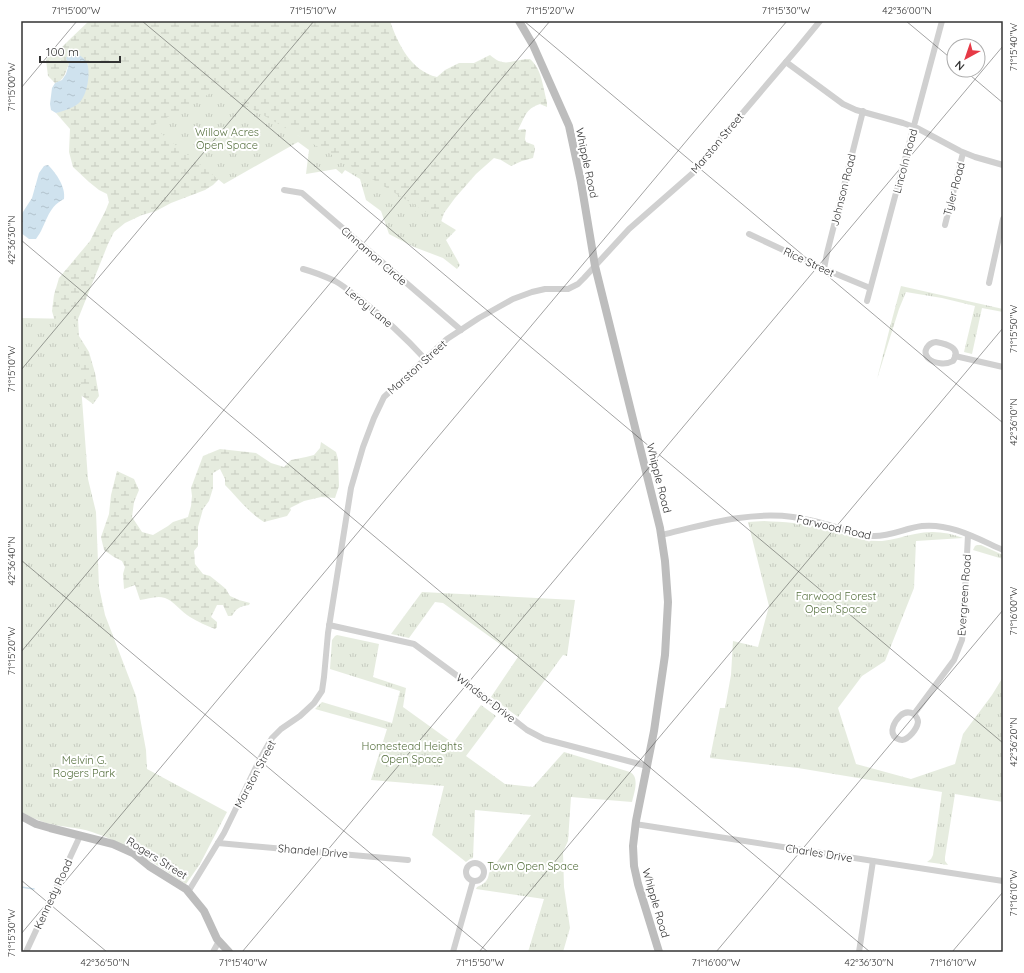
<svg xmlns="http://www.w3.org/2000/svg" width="1024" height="973" font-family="Quicksand,sans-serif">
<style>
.wetland{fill:url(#wetland-marsh)}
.park{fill:url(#park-tufts)}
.water{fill:url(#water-ripples)}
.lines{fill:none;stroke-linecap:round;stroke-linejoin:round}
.stream{stroke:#cfe2ee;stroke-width:1.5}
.street{stroke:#d0d0d0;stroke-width:6}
.secondary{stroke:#bdbdbd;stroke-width:8}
.ticks{fill:none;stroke:#333;stroke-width:1;stroke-opacity:0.45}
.labels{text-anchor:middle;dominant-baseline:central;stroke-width:4;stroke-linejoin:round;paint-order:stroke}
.park-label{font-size:11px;fill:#56703f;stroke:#fff}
.street-label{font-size:11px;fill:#333;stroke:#fff}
.neatline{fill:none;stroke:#333;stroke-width:1.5}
.ticks-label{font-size:10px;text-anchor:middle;fill:#333}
</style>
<defs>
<pattern id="wetland-marsh" width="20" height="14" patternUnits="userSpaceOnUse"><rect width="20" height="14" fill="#e6ecdf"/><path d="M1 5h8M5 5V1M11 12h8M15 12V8" fill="none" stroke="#c6cbc0"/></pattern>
<pattern id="park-tufts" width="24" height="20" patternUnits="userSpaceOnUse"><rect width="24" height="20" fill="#e6ecdf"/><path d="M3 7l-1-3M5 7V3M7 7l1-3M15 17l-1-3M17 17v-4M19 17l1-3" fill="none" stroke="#c6cbc0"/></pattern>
<pattern id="water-ripples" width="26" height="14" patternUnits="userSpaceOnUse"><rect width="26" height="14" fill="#cfe2ee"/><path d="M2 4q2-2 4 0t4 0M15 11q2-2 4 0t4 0" fill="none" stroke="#b2c2cd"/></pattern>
</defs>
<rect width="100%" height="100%" fill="#fff"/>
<g class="wetland">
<path d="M89,21h301c8,23 21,50 47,56l8,-7 14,-7h15l16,-8c16,14 21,4 40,4 12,10 13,29 17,43v5l-7,-3c-15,5 -15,13 -22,26l6,-1 2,1 -1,9 1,3 8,3 1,4 -2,9 -11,3 -11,5 -10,-6 -7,-2 -18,16 -21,24 -11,15 -5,15 -142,-93 -76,42 -8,8 -8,5 -34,13 -15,8 -14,4 -17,8 -11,9 -6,12 -30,75 1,17 10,16 6,21 4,23 -6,8 -15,-11 -23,-71 -3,-11 2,-16 5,-17 31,-37 7,-14 8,-15 4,-10 -2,-8 -8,-4 -10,-8 -16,-15 -4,-15 1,-23 -14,-16 10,-4 19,-17 2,-8 1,-12 -1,-10 -18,2c-4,9 -5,17 -14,19l-7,-7 -2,-16 6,-10 10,-3 7,-7z"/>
<path d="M321,442l15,10 2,7 1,27 -4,12 -14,-1 -17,4 -14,7 1,2 -4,6 -23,6c-16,-10 -26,-24 -39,-37v-6l-5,-10 -7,4v15l-4,13 -6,8 -5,18v19l-4,5 1,13 8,10 7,2 10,8 6,5 4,7 9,4 11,3 -1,2c-8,1 -13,3 -17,11h-4l-5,-11h-6l-6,12 6,5v5l-2,2c-8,-3 -17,-7 -25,-12 -9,-5 -16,-16 -25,-19 -8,-3 -17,1 -25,2l-5,-15 -11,4 -1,-15 2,-7 -3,-6 -8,-4 -10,-7 -3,-13 8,-23 2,-19 6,-24 17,8 5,11 -5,12 -2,15 10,15 11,3 15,-9 5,-4 15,-5 3,-11 1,-10 -1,-8 12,-32 17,-7 36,4 15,10 13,4 7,-7 15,-3 8,-2 6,-7z"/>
</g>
<g class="park">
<path d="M218,89l121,70 117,71 -10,10 14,25 -3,4 -14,-11 -29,-11 -25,-13 -8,-23 -15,-11 -6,-21 -15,-9 -3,4 -6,-5 -30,5 3,-24 -11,-8 -74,42 -72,-58z"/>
<path d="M901,286l102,23v3l-21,-4 -10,46 -8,-2 11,-46 -33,-8 -36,-6 -7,17 -22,70 13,-52z"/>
<path d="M21,318l55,1 12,160 8,33 3,75 6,28 31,81 10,54 1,19 80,43 -27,52 -14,20c-31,-20 -60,-41 -94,-52 -15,-5 -31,-5 -46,-9 -9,-3 -17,-7 -25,-11z"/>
<path d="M764,521c20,1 39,2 58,7 20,5 39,14 60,13 11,-1 22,-5 33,-7 16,-4 33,-2 48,4l-47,3 -2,47 -29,73 -23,15 -24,32 18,56 55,15 44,-15 8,-30 29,-39 11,-18v125l-48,-8 -10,63v4l3,4 -21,-3 4,-3 2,-4 9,-63 -144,-24 -88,-10 10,-50h5l6,-33 2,-34 25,6 11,-41 -21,-84z"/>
<path d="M977,545h4l22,10v4l-30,-9 2,-4z"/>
<path d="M422,592l153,8 -8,56 -4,-1 -45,62 -27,-20 27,-40 -75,-54 -8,-1 -26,36 -18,-4z"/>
<path d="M337,635l42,9 -6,33 33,11 -3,19 50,36 28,-38 15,11 -30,40 39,28 28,3 31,-35 66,20c10,5 4,21 2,30l-61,-5 -3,44 -5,11 1,35 6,41 -7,24h-35l16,-53 -68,-10 1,-2c7,-3 11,-6 12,-14l42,-58 -56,-5 -2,48 -3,1 -4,3 -34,-27 12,-49 -73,-6 16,-51 -72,-20 7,-7 70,21 8,-32 -70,-22 2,-29 3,-4z"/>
</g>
<g class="water">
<path d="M76,53c4,2 9,6 11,10 4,10 0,33 -8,40 -6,5 -15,8 -23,10l-5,-3 -1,-6 2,-16 3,-5 7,-3 4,-6 3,-10 -3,-6 5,-4z"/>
<path d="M48,165c8,8 18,22 16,34 -18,9 -17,26 -28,40h-7l-8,-6v-18l11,-17 7,-25 5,-7z"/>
</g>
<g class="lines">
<path class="stream" d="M21,887l13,2"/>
<g class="street">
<path d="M786,62l57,42 13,6 47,13 14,5 43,23 15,6 28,8"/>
<path d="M284,190l18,3 159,137"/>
<path d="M945,225l18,-72"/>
<path d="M749,234l75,35 46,19"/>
<path d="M303,269c11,3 21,7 32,12 9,5 17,12 25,18 23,18 45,38 65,60"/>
<path d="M824,269l3,-16 36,-142"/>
<path d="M989,283l14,-64"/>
<path d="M867,301l75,-280"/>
<path d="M936,342c11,2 26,6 17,19 -7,4 -19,3 -25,-3 -6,-7 0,-15 8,-16z"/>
<path d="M955,356l48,11"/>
<path d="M661,535c43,-10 87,-24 132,-18 10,2 22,4 32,7 16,4 31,11 47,12 18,1 33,-8 50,-10 29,-3 56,13 81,24"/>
<path d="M329,625l85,19 53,39 60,47 17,9 103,27"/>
<path d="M914,714c2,2 4,4 4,8 -1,7 -9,17 -16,18 -2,0 -4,-1 -6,-2 -8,-6 -1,-17 4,-22 4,-4 8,-5 14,-2l40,-54 8,-20 1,-9 5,-96"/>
<path d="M635,824l368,57"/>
<path d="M218,843l190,17"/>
<circle cx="475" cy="872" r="9"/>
<path d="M188,892l36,-59 36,-74 12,-21 9,-9 19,-13 14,-13 8,-12 2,-14 4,-44 23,-145 12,-41 11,-29 10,-21 63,-58 32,-21 34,-19 19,-7 13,-3h23l10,-5 6,-6 45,-49 65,-57 29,-36 74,-87 23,-28"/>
<path d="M26,952l54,-116"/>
<path d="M213,952l6,-11"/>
<path d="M453,952l20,-71"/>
<path d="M859,952l14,-91"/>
</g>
<g class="secondary">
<path d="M519,21l14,24 36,81 12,56 14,84 65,262 5,33 3,41 -3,53 -11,76 -18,90 -3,25 1,20 4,18 21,68"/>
<path d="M21,816l15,8 14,4 63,16 20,9 16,13 37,23 18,22 13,28 12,13"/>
</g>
</g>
<path class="ticks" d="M142,21l861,722M524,21l479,402M906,21l48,40M964,70l39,33M21,88l56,-67M21,240l849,712M21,370l293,-349M21,560l467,392M21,652l529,-631M21,880l86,72M21,934l766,-913M242,952l761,-906M479,952l524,-624M716,952l287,-342M952,952l51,-60"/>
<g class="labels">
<g class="park-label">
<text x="227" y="132">Willow Acres<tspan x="227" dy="13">Open Space</tspan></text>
<text x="836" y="596">Farwood Forest<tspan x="836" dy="13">Open Space</tspan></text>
<text x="412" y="746">Homestead Heights<tspan x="412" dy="13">Open Space</tspan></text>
<text x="84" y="760">Melvin G.<tspan x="84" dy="13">Rogers Park</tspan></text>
<text x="533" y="866">Town Open Space</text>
</g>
<g class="street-label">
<text transform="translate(717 143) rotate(-50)">Marston Street</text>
<text transform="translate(905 161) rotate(-75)">Lincoln Road</text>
<text transform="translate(587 163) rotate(78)">Whipple Road</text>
<text transform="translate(954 189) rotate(-75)">Tyler Road</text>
<text transform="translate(843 190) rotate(-76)">Johnson Road</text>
<text transform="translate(374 256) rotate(41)">Cinnamon Circle</text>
<text transform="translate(809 262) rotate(25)">Rice Street</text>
<text transform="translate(369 307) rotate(39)">Leroy Lane</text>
<text transform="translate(417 367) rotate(-42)">Marston Street</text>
<text transform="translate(659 478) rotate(76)">Whipple Road</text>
<text transform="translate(834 527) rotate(13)">Farwood Road</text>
<text transform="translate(964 595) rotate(-86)">Evergreen Road</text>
<text transform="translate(486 698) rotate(38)">Windsor Drive</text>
<text transform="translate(255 774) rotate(-62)">Marston Street</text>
<text transform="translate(313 851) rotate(5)">Shandel Drive</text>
<text transform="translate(819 853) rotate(9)">Charles Drive</text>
<text transform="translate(157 858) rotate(32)">Rogers Street</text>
<text transform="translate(53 894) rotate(-65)">Kennedy Road</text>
<text transform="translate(656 903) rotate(74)">Whipple Road</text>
</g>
</g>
<rect width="1024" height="973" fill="none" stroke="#ffffff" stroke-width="44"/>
<g transform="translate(966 58) rotate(220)"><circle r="19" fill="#ffffff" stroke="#adadad"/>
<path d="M0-3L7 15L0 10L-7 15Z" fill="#e63946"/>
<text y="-6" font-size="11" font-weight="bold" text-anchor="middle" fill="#333333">N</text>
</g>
<path d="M40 56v6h80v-6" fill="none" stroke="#333333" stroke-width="2"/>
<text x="46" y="56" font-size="12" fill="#333333" stroke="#ffffff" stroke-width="3" paint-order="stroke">100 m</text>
<rect x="22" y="22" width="980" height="929" class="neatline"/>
<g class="ticks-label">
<text x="76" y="14">71°15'00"W</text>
<text x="313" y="14">71°15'10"W</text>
<text x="550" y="14">71°15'20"W</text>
<text x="786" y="14">71°15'30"W</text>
<text x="907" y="14">42°36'00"N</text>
<text transform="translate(1013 47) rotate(-90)" y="4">71°15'40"W</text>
<text transform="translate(11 87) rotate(-90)" y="4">71°15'00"W</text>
<text transform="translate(11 240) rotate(-90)" y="4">42°36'30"N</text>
<text transform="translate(1013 329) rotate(-90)" y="4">71°15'50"W</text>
<text transform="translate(11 369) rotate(-90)" y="4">71°15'10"W</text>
<text transform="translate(1013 422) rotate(-90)" y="4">42°36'10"N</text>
<text transform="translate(11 561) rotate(-90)" y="4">42°36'40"N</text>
<text transform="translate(1013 611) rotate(-90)" y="4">71°16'00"W</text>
<text transform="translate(11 651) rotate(-90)" y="4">71°15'20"W</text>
<text transform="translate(1013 742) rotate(-90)" y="4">42°36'20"N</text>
<text transform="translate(1013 893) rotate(-90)" y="4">71°16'10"W</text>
<text transform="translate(11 933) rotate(-90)" y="4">71°15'30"W</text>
<text x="105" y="966">42°36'50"N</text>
<text x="243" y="966">71°15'40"W</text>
<text x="480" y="966">71°15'50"W</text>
<text x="716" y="966">71°16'00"W</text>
<text x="869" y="966">42°36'30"N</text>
<text x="953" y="966">71°16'10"W</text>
</g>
</svg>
